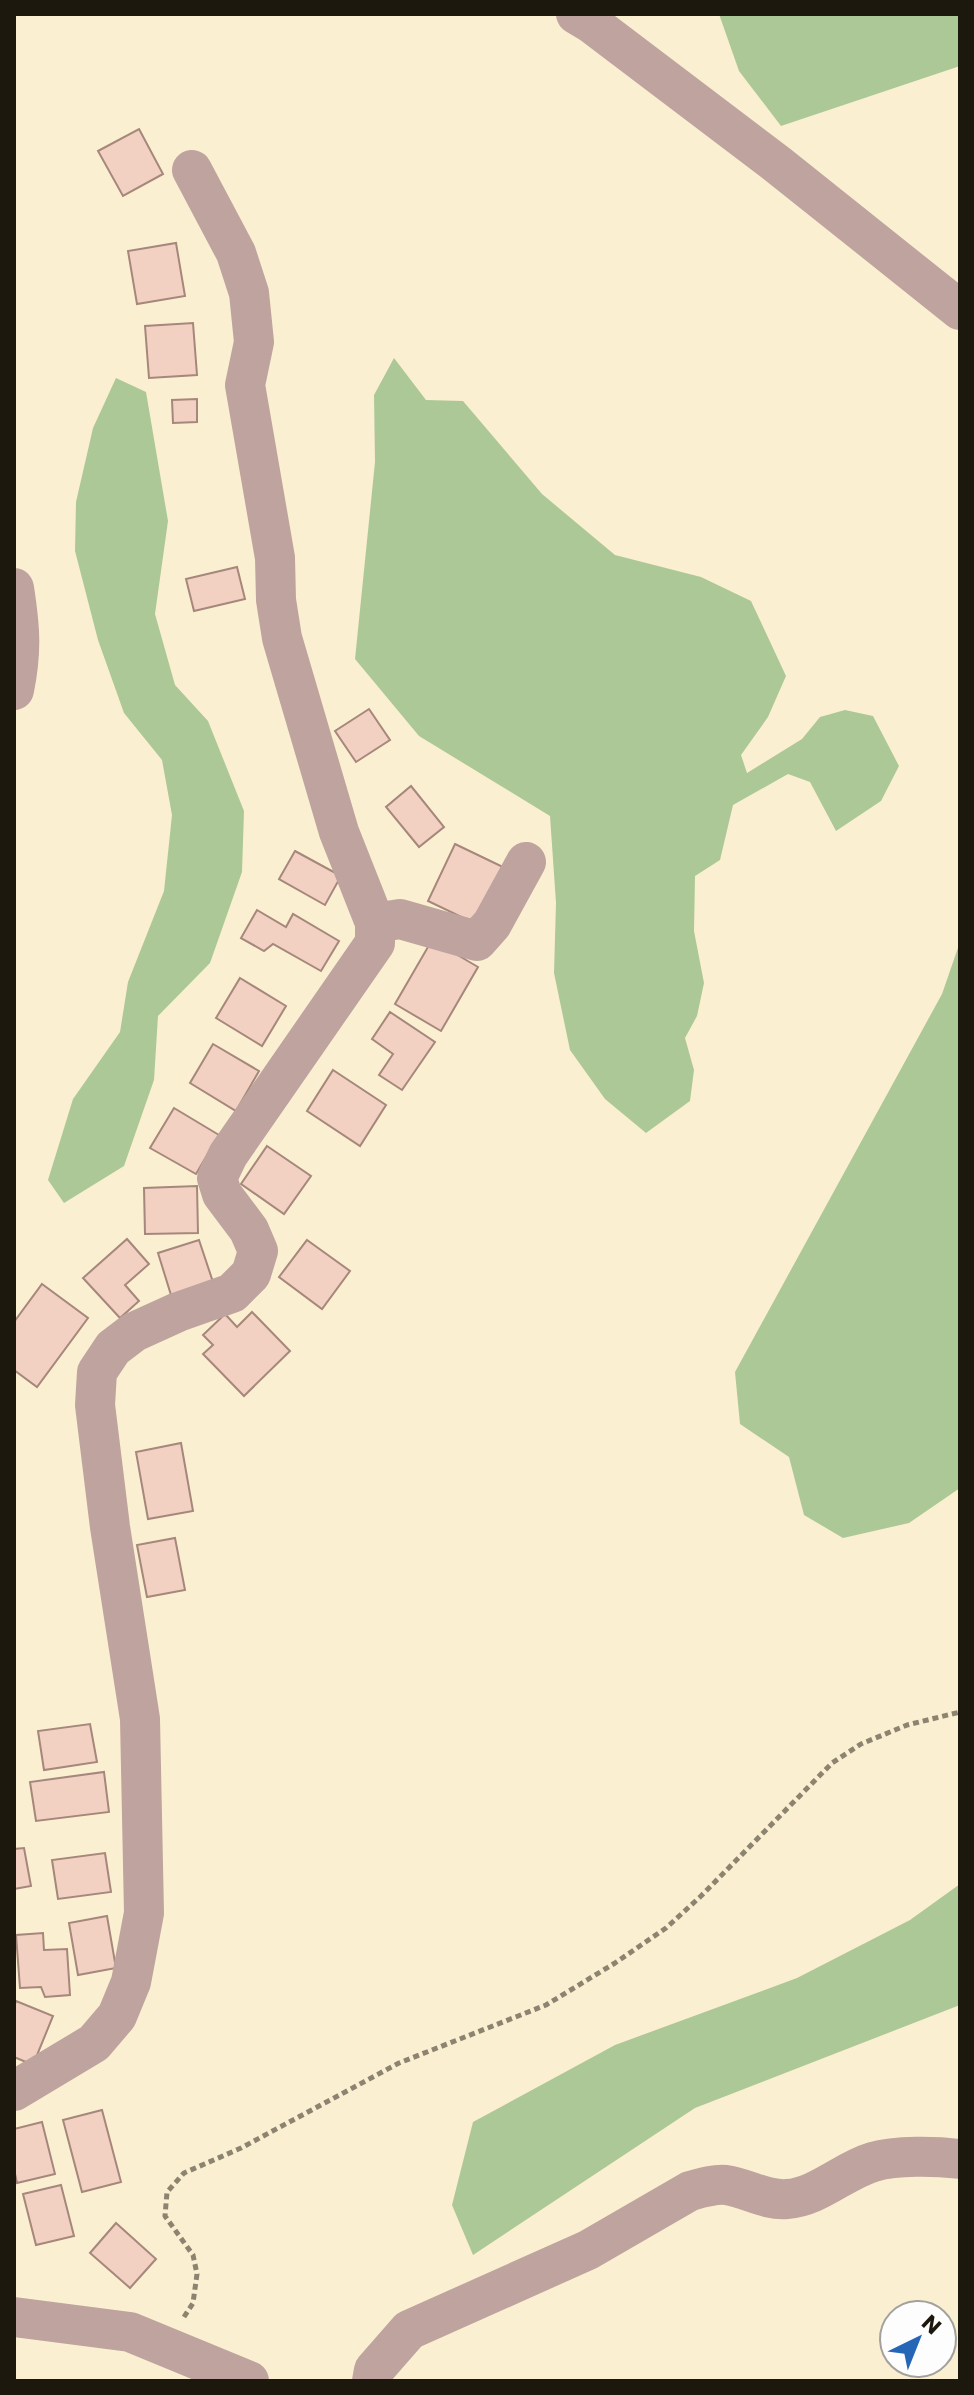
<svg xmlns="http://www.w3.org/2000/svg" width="974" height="2395" font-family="Poppins,sans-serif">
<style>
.forest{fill:#adc897}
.building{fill:#f2d1c3;stroke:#a6877b;stroke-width:2}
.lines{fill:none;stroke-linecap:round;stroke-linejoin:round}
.path{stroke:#8c8470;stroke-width:5;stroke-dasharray:6 4;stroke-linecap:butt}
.minor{stroke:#bea39f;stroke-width:40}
</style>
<rect width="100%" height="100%" fill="#fbefd1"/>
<g class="forest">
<path d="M719,14h241v52l-179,60 -42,-55z"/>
<path d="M394,358l32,42 37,1 79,93 73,61 86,22 50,24 35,75 -18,41 -27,38 6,18 55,-34 18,-22 25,-7 28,6 26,50 -18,35 -45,30 -26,-49 -22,-8 -55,31 -13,55 -25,16 -1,55 10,52 -7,33 -12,22 9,32 -4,31 -44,32 -41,-34 -35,-49 -16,-77 2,-70 -6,-87 -131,-80 -64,-77 20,-197 -1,-67z"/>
<path d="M116,378l30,14 22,129 -13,93 20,71 33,36 36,90 -2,61 -32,91 -52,53 -4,64 -30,86 -60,37 -16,-23 25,-81 47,-67 8,-50 36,-91 8,-76 -10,-55 -38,-47 -26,-73 -23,-89 1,-49 17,-74z"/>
<path d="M960,942v546l-51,35 -66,15 -39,-23 -15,-58 -49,-33 -5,-52 207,-378z"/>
<path d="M960,1884v121l-265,103 -222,147 -21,-50 21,-83 142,-77 182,-67 113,-58z"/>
</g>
<g class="building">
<path d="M139,129l24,45 -40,22 -25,-45z"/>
<path d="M176,243l9,53 -48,8 -9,-53z"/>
<path d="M193,323l4,52 -48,3 -4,-52z"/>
<path d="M197,399v23l-24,1 -1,-23z"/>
<path d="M237,567l8,32 -51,12 -8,-32z"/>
<path d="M369,709l21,31 -34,22 -21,-31z"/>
<path d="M411,786l33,41 -25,20 -33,-40z"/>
<path d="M455,844l50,24 -27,57 -50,-24z"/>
<path d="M295,851l46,25 -16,29 -46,-26z"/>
<path d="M257,910l29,17 7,-13 46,27 -18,30 -48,-27 -9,7 -23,-13z"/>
<path d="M432,940l46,27 -37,64 -46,-27z"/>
<path d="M240,978l46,28 -24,40 -46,-28z"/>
<path d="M390,1012l45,30 -33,48 -23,-15 14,-21 -21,-15z"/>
<path d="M213,1044l46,27 -23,40 -46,-28z"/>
<path d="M333,1070l53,35 -26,41 -53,-35z"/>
<path d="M174,1108l45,27 -23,39 -46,-26z"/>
<path d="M267,1146l44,30 -27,38 -43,-30z"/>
<path d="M197,1186l1,47 -53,1 -1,-46z"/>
<path d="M127,1239l22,25 -24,21 14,16 -19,17 -37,-40z"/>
<path d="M199,1240l14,42 -42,13 -13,-42z"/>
<path d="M307,1240l43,31 -28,38 -43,-32z"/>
<path d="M42,1284l46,34 -51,69 -23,-17v-48z"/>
<path d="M252,1312l38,39 -46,45 -41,-42 10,-9 -10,-10 22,-21 12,13z"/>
<path d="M181,1443l12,68 -45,8 -12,-67z"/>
<path d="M175,1538l10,52 -38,7 -10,-52z"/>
<path d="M90,1724l7,38 -53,8 -6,-39z"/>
<path d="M104,1772l5,40 -73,9 -6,-39z"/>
<path d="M24,1848l7,38 -17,3v-40z"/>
<path d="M105,1853l6,39 -53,7 -6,-39z"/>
<path d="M107,1916l9,52 -38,7 -9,-52z"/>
<path d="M43,1933l1,17 23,-1 3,46 -25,2 -4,-10 -21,1 -4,-53z"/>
<path d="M16,2001l37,15 -20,49 -19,-8v-50z"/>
<path d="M102,2110l19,72 -39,10 -19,-72z"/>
<path d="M42,2122l13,52 -38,9 -3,-14v-40z"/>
<path d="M61,2185l13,51 -38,9 -13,-51z"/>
<path d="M116,2223l40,36 -26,29 -40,-35z"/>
</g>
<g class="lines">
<path class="path" d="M184,2317l9,-14 4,-29 -4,-19 -28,-39 2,-24 17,-19 57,-25 158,-85 147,-58 69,-42 51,-35 35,-32 131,-133 29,-19 46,-19 53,-13"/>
<g class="minor">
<path d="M576,14l15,9 186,141 183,146"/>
<path d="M14,588c6,39 8,63 0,102"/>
<path d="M375,923l25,-4 77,22 15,-17 34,-62"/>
<path d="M14,2091l80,-48 23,-27 14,-34 13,-69 -4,-194 -30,-192 -15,-122 2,-33 16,-24 21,-16 44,-20 54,-19 19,-19 7,-23 -9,-21 -27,-36 -5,-16 11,-23 147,-212v-20l-36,-91 -57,-194 -6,-38 -1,-42 -30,-173 9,-43 -5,-49 -13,-40 -44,-83"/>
<path d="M14,2317l116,15 119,49"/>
<path d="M372,2381l2,-11 35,-40 179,-80 102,-59c11,-3 24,-7 36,-6 21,3 40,16 61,14 31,-2 56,-28 86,-37 24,-7 62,-6 87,-3"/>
</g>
</g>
<rect width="974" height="2395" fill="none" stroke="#1c180d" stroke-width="32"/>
<g transform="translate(918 2339) rotate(43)"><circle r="38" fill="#fdfdfd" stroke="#a3a19d" stroke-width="2"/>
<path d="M0-6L14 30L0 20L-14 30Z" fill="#2666b7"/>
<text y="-12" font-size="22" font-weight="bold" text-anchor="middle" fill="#1c180d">N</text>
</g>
</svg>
